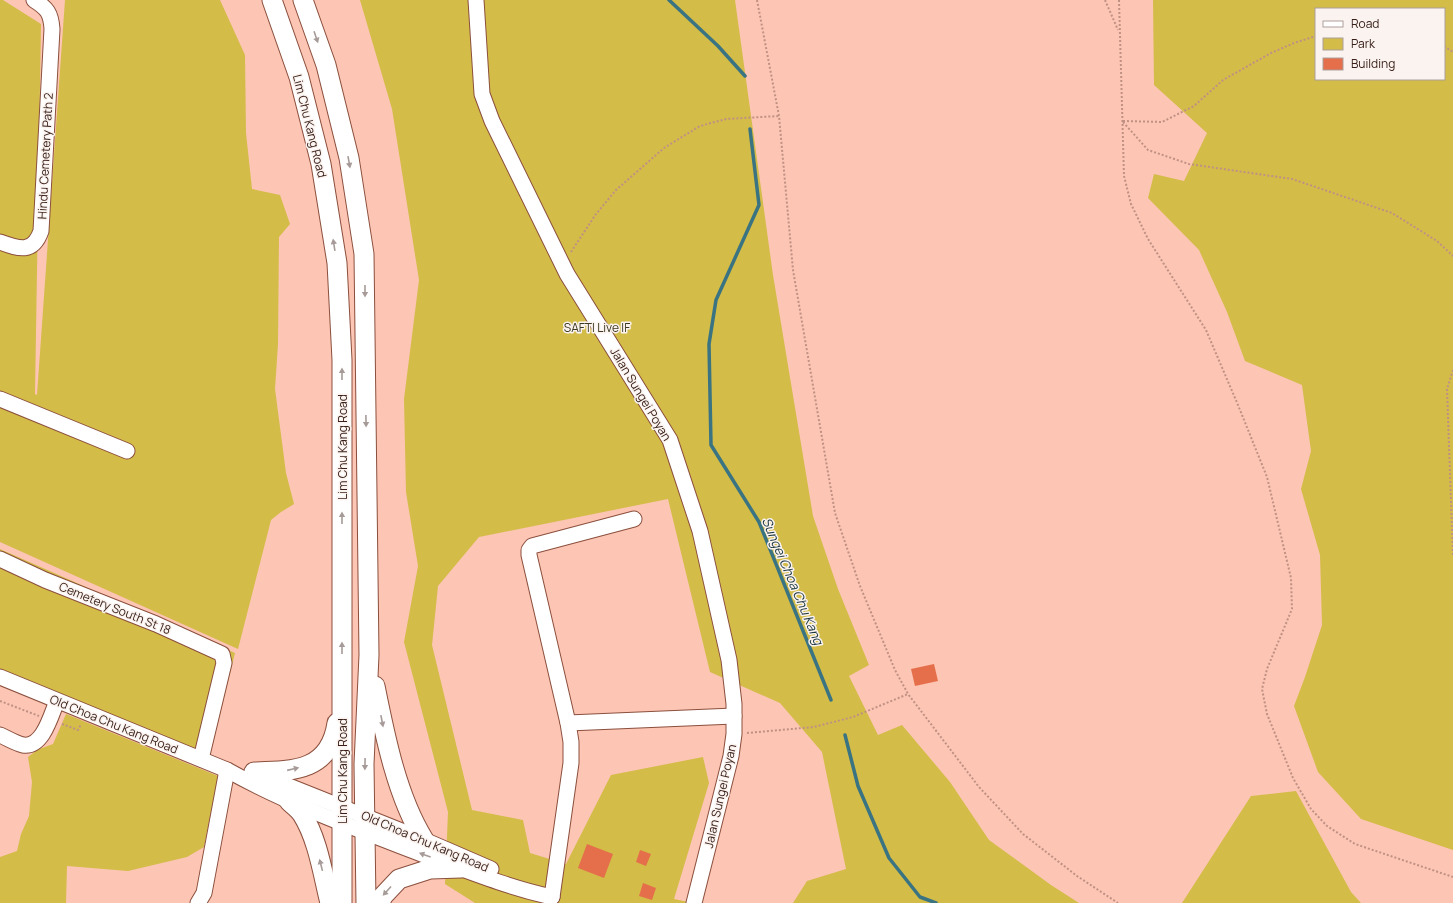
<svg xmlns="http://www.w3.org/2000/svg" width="1453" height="903" font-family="Manrope,sans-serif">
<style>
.green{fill:#d3bc48;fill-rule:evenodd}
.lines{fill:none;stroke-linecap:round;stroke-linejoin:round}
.stream{stroke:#3a7382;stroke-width:3.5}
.building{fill:#e46f4a}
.minor-casing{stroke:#8b4f3d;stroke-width:17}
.major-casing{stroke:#8b4f3d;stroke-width:21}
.path{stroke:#c09183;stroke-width:2;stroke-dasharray:2 2;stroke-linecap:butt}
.minor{stroke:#fff;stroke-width:15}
.major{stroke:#fff;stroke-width:19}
.oneway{fill:#a69b98}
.labels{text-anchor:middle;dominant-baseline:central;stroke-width:3;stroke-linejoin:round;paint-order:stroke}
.street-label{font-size:12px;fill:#3a2019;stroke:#faf3f0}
.park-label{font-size:12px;fill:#3c3821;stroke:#faf3f0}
.water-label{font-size:13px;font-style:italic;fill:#18343c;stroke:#faf3f0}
</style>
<rect width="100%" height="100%" fill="#fdc5b4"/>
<g class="green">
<path d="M0,0h3l38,24 -6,370 2,1 28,-395h155l25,55 1,78 6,56 28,6 10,29 -11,13 -1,107 -3,45 11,84 8,31 -13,8 -10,8 -33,129 -238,-107z"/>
<path d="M360,0h375l38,275 40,241 25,73 31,76 -20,11 29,59 24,-10 48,57 39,58 62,45 28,18h-286l14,-22 39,-12 -24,-117 -42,-49 -70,-31 -42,-173 -189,38 -41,49 -6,59 40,165 51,10 7,33 36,11 45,-89 92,-18 6,26 -35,116 19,4h-218l-30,-19 3,-72 -44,-170 14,-76 -12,-74 -2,-93 15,-119 -27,-171z"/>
<path d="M1153,0h300v850l-92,-31 -43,-47 -24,-66 11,-29 17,-52 -2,-70 -19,-66 10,-38 -9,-66 -57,-24 -18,-49 -28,-62 -51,-52 6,-24 30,7 23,-48 -53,-48zM1316,9h128v70h-128z"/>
<path d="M0,549l235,104 -25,102 -210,-83z"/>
<path d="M66,714l152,62 -14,71 -17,10 -59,14 -61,-5 -1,37h-66v-46l17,-6 4,-17 8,-18 3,-34 -4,-25 9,-7 16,-6z"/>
<path d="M1296,791l55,101 10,11h-179l69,-107z"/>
</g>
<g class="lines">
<g class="stream">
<path d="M669,0l49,46 27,30"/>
<path d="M750,129l9,76 -43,95 -7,44 2,101 48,77 72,178"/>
<path d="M845,735l13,51 31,72 31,39 16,6"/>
</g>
</g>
<g class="building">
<path d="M934,664l4,17 -23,5 -4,-17z"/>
<path d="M587,844l26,10 -9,24 -26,-10z"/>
<path d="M640,850l11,4 -5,12 -10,-4z"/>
<path d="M643,883l13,5 -4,12 -13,-4z"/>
</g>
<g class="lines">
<defs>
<g id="minor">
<path d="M476,0l6,94 10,27 75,153 103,166 30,91 29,129 5,44v30l-3,22 -37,147"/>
<path d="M0,242c19,7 33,12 41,-11l11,-202c-1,-16 -5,-21 -18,-29"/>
<path d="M0,399l127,52"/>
<path d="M0,559l45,21 111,44 66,30 2,9 -23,96"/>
<path d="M0,677l227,93c61,34 127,58 192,83 44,16 87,34 133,44"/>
<path d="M568,723l166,-7"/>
<path d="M0,735c7,3 15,8 23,10 20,3 28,-30 34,-44"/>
<path d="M256,773l168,67 67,29"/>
<path d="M552,897l19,-134v-21l-3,-19 -39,-168v-5l3,-4 102,-27"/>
<path d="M198,903l6,-10 23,-123"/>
</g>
<g id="major">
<path d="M272,0l27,77 22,87 16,99 5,97v543"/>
<path d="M303,0l23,65 23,93 15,96 5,401 -5,109 2,139"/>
<path d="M375,686c10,50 22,111 49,154"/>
<path d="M254,772c40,-1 76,-1 83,-49"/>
<path d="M289,801c4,4 10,8 13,13 16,25 21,61 28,89"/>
<path d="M380,903l3,-7 16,-17 31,-10 31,-1"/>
</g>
</defs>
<use href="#minor" class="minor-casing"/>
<use href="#major" class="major-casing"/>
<g class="path">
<path d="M757,0l22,116 14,154 42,243 25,73 35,84 13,24 71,93 44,47 54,42 41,27"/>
<path d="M1105,0l13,30"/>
<path d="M1119,0l5,176 7,28 17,35 58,91 32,75 29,72 24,101 1,31 -25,60 -5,20 5,25 26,64 18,31 16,17 28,18 98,33"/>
<path d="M1444,46l9,6"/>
<path d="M1123,121l39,1 32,-16 29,-26 48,-27 23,-10 22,-7"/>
<path d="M1123,122l25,28 41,14 103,15 100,34 45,28 16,15"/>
<path d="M571,252l25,-38 20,-24 48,-42 36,-22 26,-7 53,-3"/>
<path d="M1453,370l-6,19 6,168"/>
<path d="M0,701l39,15"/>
<path d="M62,724l16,6 3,-6"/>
<path d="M747,733l67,-6 39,-10 55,-23"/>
</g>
<use href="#minor" class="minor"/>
<use href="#major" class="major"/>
</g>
<defs><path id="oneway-solid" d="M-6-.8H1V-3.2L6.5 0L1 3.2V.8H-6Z"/></defs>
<g class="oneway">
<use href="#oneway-solid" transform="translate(316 37) rotate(71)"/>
<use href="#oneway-solid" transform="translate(349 162) rotate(80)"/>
<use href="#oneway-solid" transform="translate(334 245) rotate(-99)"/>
<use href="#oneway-solid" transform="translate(365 291) rotate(90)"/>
<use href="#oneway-solid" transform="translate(342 374) rotate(-90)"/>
<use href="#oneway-solid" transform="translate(366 421) rotate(89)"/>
<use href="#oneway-solid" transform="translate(342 518) rotate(-90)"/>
<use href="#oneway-solid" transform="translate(342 648) rotate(-90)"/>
<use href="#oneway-solid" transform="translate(382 721) rotate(79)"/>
<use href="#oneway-solid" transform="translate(365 764) rotate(91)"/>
<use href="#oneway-solid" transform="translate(293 769) rotate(-13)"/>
<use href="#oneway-solid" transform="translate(425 855) rotate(-160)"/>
<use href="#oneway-solid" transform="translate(321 865) rotate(-104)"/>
<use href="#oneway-solid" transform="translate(387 891) rotate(132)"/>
</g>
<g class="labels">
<g class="street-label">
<text transform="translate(310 126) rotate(76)">Lim Chu Kang Road</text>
<text transform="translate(45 156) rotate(-87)">Hindu Cemetery Path 2</text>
<text transform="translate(641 394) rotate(59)">Jalan Sungei Poyan</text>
<text transform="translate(342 447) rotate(-90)">Lim Chu Kang Road</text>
<text transform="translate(115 608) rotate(22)">Cemetery South St 18</text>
<text transform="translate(114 724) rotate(22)">Old Choa Chu Kang Road</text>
<text transform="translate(342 771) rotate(-90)">Lim Chu Kang Road</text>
<text transform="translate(720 796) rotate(-77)">Jalan Sungei Poyan</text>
<text transform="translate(425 841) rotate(23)">Old Choa Chu Kang Road</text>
</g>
<g class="park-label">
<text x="597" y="327">SAFTI Live IF</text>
</g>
<g class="water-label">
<text transform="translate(793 581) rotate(67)">Sungei Choa Chu Kang</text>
</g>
</g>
<rect x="1315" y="8" width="130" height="72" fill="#faf3f0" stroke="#ad9f9a"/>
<rect x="1323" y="21" width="20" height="6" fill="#ffffff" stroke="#ad9f9a"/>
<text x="1351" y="28" font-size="12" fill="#3a2019">Road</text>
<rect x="1323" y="38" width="20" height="12" fill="#d3bc48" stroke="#ad9f9a"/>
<text x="1351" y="48" font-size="12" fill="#3a2019">Park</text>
<rect x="1323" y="58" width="20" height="12" fill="#e46f4a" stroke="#ad9f9a"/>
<text x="1351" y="68" font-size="12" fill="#3a2019">Building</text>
</svg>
